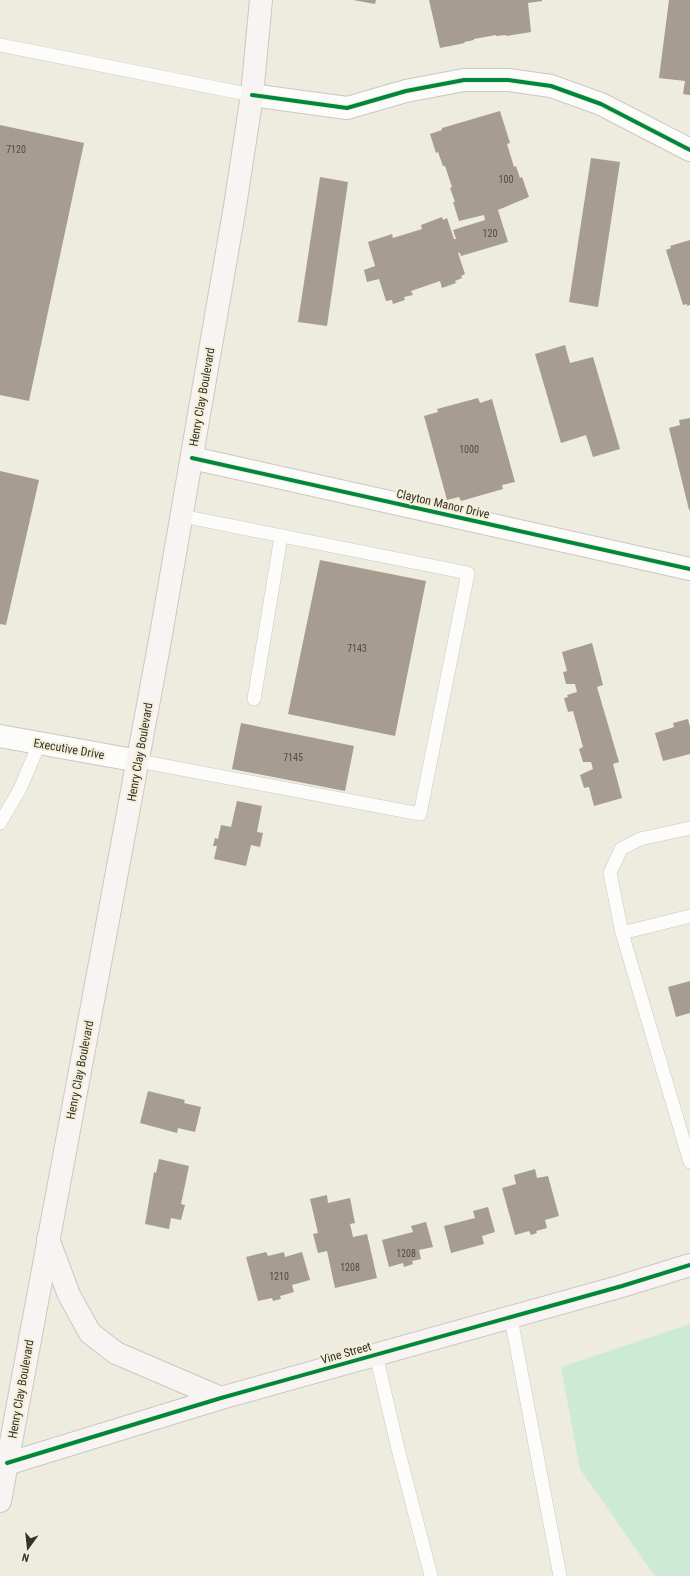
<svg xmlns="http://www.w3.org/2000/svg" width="690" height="1576" font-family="'Roboto Condensed',sans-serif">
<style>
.green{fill:#cdead6}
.building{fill:#a69d90}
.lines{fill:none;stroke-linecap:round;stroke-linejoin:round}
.lane-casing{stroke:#cbc8bf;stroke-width:14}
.street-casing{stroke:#cbc8bf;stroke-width:24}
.secondary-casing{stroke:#cbc8bf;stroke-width:24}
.lane{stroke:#fcfcfa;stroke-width:13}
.street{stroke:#fcfcfa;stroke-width:22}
.secondary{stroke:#f8f4f3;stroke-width:22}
.cycleway-casing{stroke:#f4efd9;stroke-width:6}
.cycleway{stroke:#00873e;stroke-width:4}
.labels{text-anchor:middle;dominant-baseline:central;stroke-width:4;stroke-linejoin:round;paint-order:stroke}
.number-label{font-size:10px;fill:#504d44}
.street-label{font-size:12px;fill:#34322a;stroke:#f4efd9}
</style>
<rect width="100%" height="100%" fill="#eeebdf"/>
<path class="green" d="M690,1324v252h-35l-75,-107 -19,-102z"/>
<g class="building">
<path d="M353,0h23l-1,4z"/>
<path d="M429,0h113v1l-14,2 3,29 -25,4v-1l-10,1v-1l-22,4v1l-10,2 1,1 -25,5z"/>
<path d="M669,0h21v95l-7,-1 2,-13 -26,-3z"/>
<path d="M500,111l10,32 -3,1 7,23 2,-1 4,12 2,-1 7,20 -31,13 10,32 -47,14 -1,-3h-2l7,21 -4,2 1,2 -7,3 1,2 -14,5 -2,-7 -29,10 2,4 -9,2 1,3 -12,4 -1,-4 -6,1 -7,-22 -12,3 -3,-12 11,-4 -7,-24 24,-8 1,4 29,-9 -1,-4 21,-8 1,3 4,-2 7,21h2l-3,-9 32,-10 -1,-5 -25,6 -6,-19h2l-5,-14 2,-1 -7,-21h-2l-5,-14 -2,1 -6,-19 12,-4v-2z"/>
<path d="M0,125l84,18 -55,258 -29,-6z"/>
<path d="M591,158l29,4 -22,145 -29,-5z"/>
<path d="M320,177l28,5 -21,144 -29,-4z"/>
<path d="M690,240v65l-3,1v-2l-4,1 -17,-55 5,-2 -1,-2z"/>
<path d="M565,345l5,18 23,-6 27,92 -27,8 -7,-22 -25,8 -26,-89z"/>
<path d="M478,398l2,5 12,-4 23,83 -13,3 1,4 -42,12 -2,-4 -12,3 -23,-84 14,-4 -1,-3z"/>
<path d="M690,418v92h-1l-20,-82 11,-3 -1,-5z"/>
<path d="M0,471l39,9 -33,145 -6,-1z"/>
<path d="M320,560l106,21 -31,155 -107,-22z"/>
<path d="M592,643l11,42 -6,2 22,75 -6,2 9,34 -28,8 -5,-19 -5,1 -4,-13 13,-6 -2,-7h-8l-4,-13 4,-2 -10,-36 -5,1 -4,-14 4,-1 -1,-2 10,-3 -2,-8h-9l-3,-12 4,-1 -5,-19z"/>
<path d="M688,719l2,8v27l-27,7 -8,-28 19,-6 -1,-4z"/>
<path d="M241,723l113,23 -9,45 -113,-22z"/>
<path d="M237,801l25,5 -5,26 6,1 -3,14 -9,-2 -5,21 -32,-7 3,-13h-4l2,-8 3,1 3,-14 10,2z"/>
<path d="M690,981v32l-14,4 -8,-30z"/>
<path d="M148,1091l37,9 -1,3 17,4 -6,25 -17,-4 -1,5 -37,-10z"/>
<path d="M159,1159l30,7 -8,38 4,1 -4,15 -10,-2 -2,11 -24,-5 9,-52 2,1z"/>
<path d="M535,1169l2,9 11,-2 11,40 -14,4 2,8 -11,3 1,2 -6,2 -2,-4 -14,4 -13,-47 14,-4 -2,-9z"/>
<path d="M327,1195l1,8 22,-5 5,25 -5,1 3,13 14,-3 10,44 -42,10 -8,-37 -9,2 -5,-19 5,-1 -8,-34z"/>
<path d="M488,1207l7,25 -13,4 2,8 -33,9 -7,-27 31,-8 -2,-7z"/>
<path d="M426,1222l7,25 -14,3 2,9 -9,2 1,3 -9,3 -1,-4 -14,4 -7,-27 31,-8 -2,-6z"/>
<path d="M266,1252l2,4 16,-4 1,5 17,-5 8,28 -18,5 2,7 -14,4 1,3 -8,2 -1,-3 -14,3 -12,-44z"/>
</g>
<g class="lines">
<defs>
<g id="lane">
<path d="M0,45l252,50"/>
<path d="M254,699l27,-162"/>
<path d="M139,761l281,53 48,-241 -286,-57"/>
<path d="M0,823l20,-34 19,-45"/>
<path d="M690,828l-50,11 -19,10 -11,24 12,60 68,229"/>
<path d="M622,933l68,-17"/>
<path d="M511,1318l49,258"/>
<path d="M376,1355l22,94 33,127"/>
</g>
<g id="street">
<path d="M252,95l95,13 59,-17 58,-11h44l43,6 50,18 89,46"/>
<path d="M192,458l498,111"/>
<path d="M0,736l139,25"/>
</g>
<g id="secondary">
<path d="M48,1239l21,56 21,38 26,20 105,45"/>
<path d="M0,1466l221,-68 401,-112 68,-21"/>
<path d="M0,1501l159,-855 76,-440 17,-111 9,-95"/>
</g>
</defs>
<use href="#lane" class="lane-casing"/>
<use href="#street" class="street-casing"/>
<use href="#secondary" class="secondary-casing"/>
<use href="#lane" class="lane"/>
<use href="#street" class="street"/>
<use href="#secondary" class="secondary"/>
<defs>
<g id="cycleway">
<path d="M252,95l95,13 59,-17 58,-11h44l43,6 50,18 89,46"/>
<path d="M192,458l498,111"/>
<path d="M7,1463l214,-65 401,-112 68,-21"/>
</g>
</defs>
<use href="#cycleway" class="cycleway-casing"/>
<use href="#cycleway" class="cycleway"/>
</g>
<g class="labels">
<g class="number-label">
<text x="16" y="149">7120</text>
<text x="506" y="179">100</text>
<text x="490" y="233">120</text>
<text x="469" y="449">1000</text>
<text x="357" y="648">7143</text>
<text x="293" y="757">7145</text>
<text x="406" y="1253">1208</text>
<text x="350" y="1267">1208</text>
<text x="279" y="1276">1210</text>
</g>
<g class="street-label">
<text transform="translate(202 397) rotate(-80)">Henry Clay Boulevard</text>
<text transform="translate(443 504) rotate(13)">Clayton Manor Drive</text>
<text transform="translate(69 749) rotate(10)">Executive Drive</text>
<text transform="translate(140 752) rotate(-80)">Henry Clay Boulevard</text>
<text transform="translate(80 1070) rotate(-79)">Henry Clay Boulevard</text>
<text transform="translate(346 1353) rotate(-16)">Vine Street</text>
<text transform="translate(21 1389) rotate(-80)">Henry Clay Boulevard</text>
</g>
</g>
<g transform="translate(28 1548) rotate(195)" stroke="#f4efd9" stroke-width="3" paint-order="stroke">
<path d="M0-3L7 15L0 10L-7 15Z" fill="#34322a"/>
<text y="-6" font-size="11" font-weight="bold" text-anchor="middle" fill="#34322a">N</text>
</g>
</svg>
